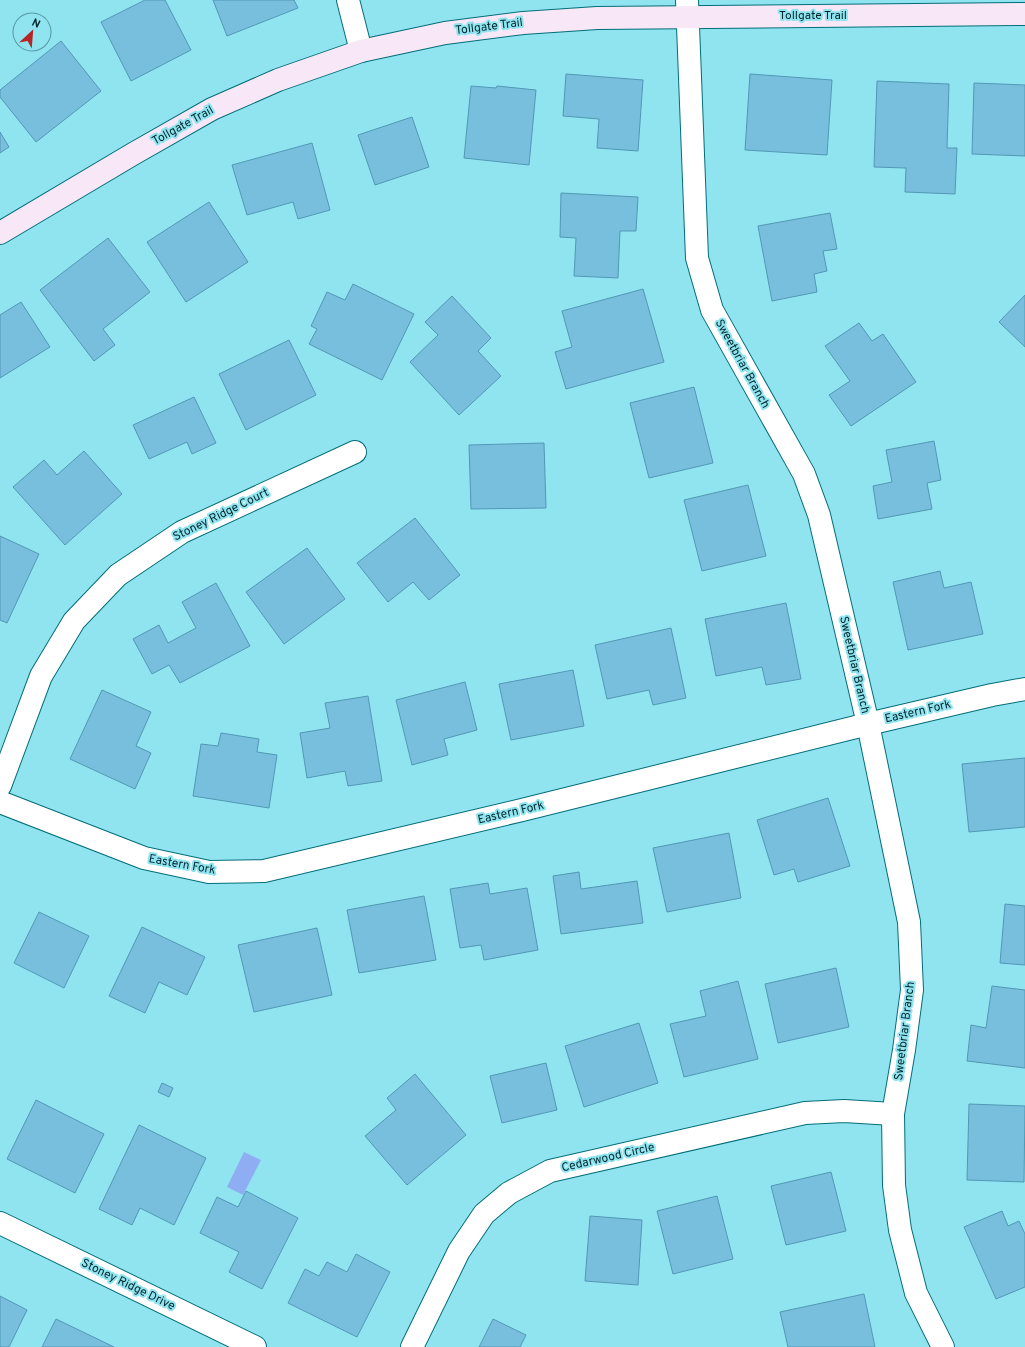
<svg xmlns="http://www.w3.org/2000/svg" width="1025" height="1347" font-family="Overpass,sans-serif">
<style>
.water{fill:#8fadf3}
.building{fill:#78bfdd;stroke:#5198b5}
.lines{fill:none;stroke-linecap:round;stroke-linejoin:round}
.street-casing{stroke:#036e78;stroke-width:24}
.secondary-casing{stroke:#036e78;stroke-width:24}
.street{stroke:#fff;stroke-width:22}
.secondary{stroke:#f7e7f7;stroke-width:22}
.labels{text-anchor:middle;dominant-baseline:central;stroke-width:4;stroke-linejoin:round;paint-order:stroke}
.street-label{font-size:12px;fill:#01262b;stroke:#90e4f0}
</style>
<rect width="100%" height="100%" fill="#90e4f0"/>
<path class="water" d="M244,1152l17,8 -18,35 -16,-8z"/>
<g class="building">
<path d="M145,0h20l26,50 -60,31 -30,-59z"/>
<path d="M213,0h81l4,8 -71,28z"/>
<path d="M61,41l40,50 -65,51 -36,-45v-7z"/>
<path d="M566,74l77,6 -5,71 -41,-3 2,-29 -36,-3z"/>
<path d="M750,74l82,6 -5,75 -82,-5z"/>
<path d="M877,81l72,3 -2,64h10l-2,46 -50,-2 1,-24 -32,-1z"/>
<path d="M974,83l51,2v71l-53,-2z"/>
<path d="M471,86l25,2 1,-2 39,4 -7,75 -65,-7z"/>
<path d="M412,117l17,50 -54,18 -17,-50z"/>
<path d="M0,132l9,15 -9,6z"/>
<path d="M312,143l18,67 -32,9 -5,-17 -46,13 -15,-50z"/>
<path d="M561,193l77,4 -2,34h-16l-2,47 -44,-2 2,-38 -16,-1z"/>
<path d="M209,202l39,60 -62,40 -39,-60z"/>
<path d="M830,213l7,36 -14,2 4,20 -13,3 3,18 -45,9 -14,-75z"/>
<path d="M108,238l42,54 -47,37 12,16 -21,16 -54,-71z"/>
<path d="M353,284l61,30 -32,66 -73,-36 8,-15 -6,-3 16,-34 18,8z"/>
<path d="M643,289l21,73 -98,27 -11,-37 17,-5 -10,-36z"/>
<path d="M1025,295v52l-26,-25z"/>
<path d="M452,296l39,42 -13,13 23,25 -42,39 -49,-53 28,-27 -13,-13z"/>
<path d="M21,302l29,45 -50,31v-63z"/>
<path d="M859,323l13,18 11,-7 33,48 -65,44 -22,-31 21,-14 -25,-35z"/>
<path d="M289,340l27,55 -70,35 -27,-56z"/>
<path d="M694,387l19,76 -64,15 -19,-75z"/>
<path d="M194,397l22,46 -24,11 -5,-12 -38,17 -16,-34z"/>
<path d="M934,441l7,39 -14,3 5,26 -54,10 -5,-33 19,-4 -6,-32z"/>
<path d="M544,443l2,65 -75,1 -2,-64z"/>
<path d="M84,451l38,43 -57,51 -52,-58 31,-27 13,15z"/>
<path d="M748,485l18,71 -64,15 -18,-71z"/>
<path d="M415,518l45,57 -31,25 -16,-18 -25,20 -31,-39z"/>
<path d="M0,536l39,18 -32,69 -7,-3z"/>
<path d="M307,548l38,51 -61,45 -38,-52z"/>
<path d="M940,571l4,17 27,-6 12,52 -75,16 -15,-68z"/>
<path d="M216,583l34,63 -70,37 -11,-18 -17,9 -19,-35 26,-14 9,18 28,-15 -14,-26z"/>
<path d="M786,603l15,76 -35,6 -4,-18 -46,9 -11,-57z"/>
<path d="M671,628l15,70 -33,7 -4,-15 -42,9 -12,-54z"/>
<path d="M573,670l11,56 -73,14 -12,-56z"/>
<path d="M465,682l12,48 -33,9 4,16 -36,10 -16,-65z"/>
<path d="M102,690l49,22 -15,34 15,7 -16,36 -65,-30z"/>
<path d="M368,696l14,85 -34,5 -3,-15 -38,7 -7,-45 30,-5 -5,-25z"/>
<path d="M221,733l38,6 -2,13 20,3 -8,53 -76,-12 8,-52 17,2z"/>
<path d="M1025,758v69l-56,5 -7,-68z"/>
<path d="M828,798l22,68 -52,16 -4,-13 -20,6 -17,-55z"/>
<path d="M729,833l12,65 -74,14 -14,-64z"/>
<path d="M579,872l2,17 56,-8 6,42 -82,11 -8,-58z"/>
<path d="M488,883l2,11 37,-6 11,62 -54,10 -3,-15 -21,3 -10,-59z"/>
<path d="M424,896l12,64 -77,13 -12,-63z"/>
<path d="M1005,904l20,2v59l-25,-2z"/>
<path d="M39,912l50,24 -25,52 -50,-25z"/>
<path d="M142,927l63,30 -18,38 -28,-13 -14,31 -36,-17z"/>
<path d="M317,928l15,67 -78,17 -16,-67z"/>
<path d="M836,968l13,59 -71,16 -13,-59z"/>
<path d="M738,981l20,78 -74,18 -14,-53 36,-8 -6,-25z"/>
<path d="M992,986l33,4v78l-58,-7 4,-36 15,3z"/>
<path d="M639,1023l19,60 -74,24 -19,-61z"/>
<path d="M546,1063l11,47 -55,13 -12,-47z"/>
<path d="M415,1074l51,61 -59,50 -42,-49 31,-26 -9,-12z"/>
<path d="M162,1083l11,5 -4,9 -11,-5z"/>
<path d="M36,1100l68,34 -29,59 -68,-34z"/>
<path d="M969,1104l56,2 -1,76 -57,-2z"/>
<path d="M139,1125l67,33 -32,67 -34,-17 -8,17 -33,-16z"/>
<path d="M831,1172l15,59 -60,14 -15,-59z"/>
<path d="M246,1191l52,27 -36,71 -33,-17 10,-20 -39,-19 17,-36 21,10z"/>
<path d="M717,1196l16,63 -60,15 -16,-63z"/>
<path d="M1002,1211l6,15 11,-5 6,13v53l-29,12 -32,-72z"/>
<path d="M590,1216l52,4 -4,65 -53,-4z"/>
<path d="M356,1254l34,18 -33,65 -69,-34 17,-34 14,7 8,-14 20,10z"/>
<path d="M864,1294l11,53h-87l-8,-35z"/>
<path d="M0,1296l27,14 -18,37h-9z"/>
<path d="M56,1319l58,28h-72z"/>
<path d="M493,1319l33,16 -6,12h-41z"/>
</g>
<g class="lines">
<defs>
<g id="street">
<path d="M348,0l13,51"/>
<path d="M687,0l10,258 15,52 92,164 15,41 49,209 41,198 3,68 -8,60 -11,64 1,71 6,45 16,63 27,54"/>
<path d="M0,786l41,-110 33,-55 44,-46 64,-43 173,-80"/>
<path d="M0,802l144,56 65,14 55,-1 258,-61 346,-86 124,-29 33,-6"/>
<path d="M0,1223l255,124"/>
<path d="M412,1347l47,-96 25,-37 25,-21 41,-22 255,-58 39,-2 49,3"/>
</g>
<path id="secondary" d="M0,233l133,-79 79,-45 66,-29 83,-29 84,-18 78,-10 74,-5 428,-4"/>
</defs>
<use href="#street" class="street-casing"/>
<use href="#secondary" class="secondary-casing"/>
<use href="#street" class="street"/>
<use href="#secondary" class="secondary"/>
</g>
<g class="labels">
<g class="street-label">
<text x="813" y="16">Tollgate Trail</text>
<text transform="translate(489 27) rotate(-7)">Tollgate Trail</text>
<text transform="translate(183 126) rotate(-29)">Tollgate Trail</text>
<text transform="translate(742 364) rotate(61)">Sweetbriar Branch</text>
<text transform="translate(221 515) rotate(-26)">Stoney Ridge Court</text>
<text transform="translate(854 665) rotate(77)">Sweetbriar Branch</text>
<text transform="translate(918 712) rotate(-13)">Eastern Fork</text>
<text transform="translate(511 813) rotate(-13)">Eastern Fork</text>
<text transform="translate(182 865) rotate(10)">Eastern Fork</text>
<text transform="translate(905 1031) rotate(-83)">Sweetbriar Branch</text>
<text transform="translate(608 1158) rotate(-13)">Cedarwood Circle</text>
<text transform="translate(128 1285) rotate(26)">Stoney Ridge Drive</text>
</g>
</g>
<g transform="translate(32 32) rotate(26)"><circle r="19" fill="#90e4f0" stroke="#5798a1"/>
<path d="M0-3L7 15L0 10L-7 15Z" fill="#b52525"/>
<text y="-6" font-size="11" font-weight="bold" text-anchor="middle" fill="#01262b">N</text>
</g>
</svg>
